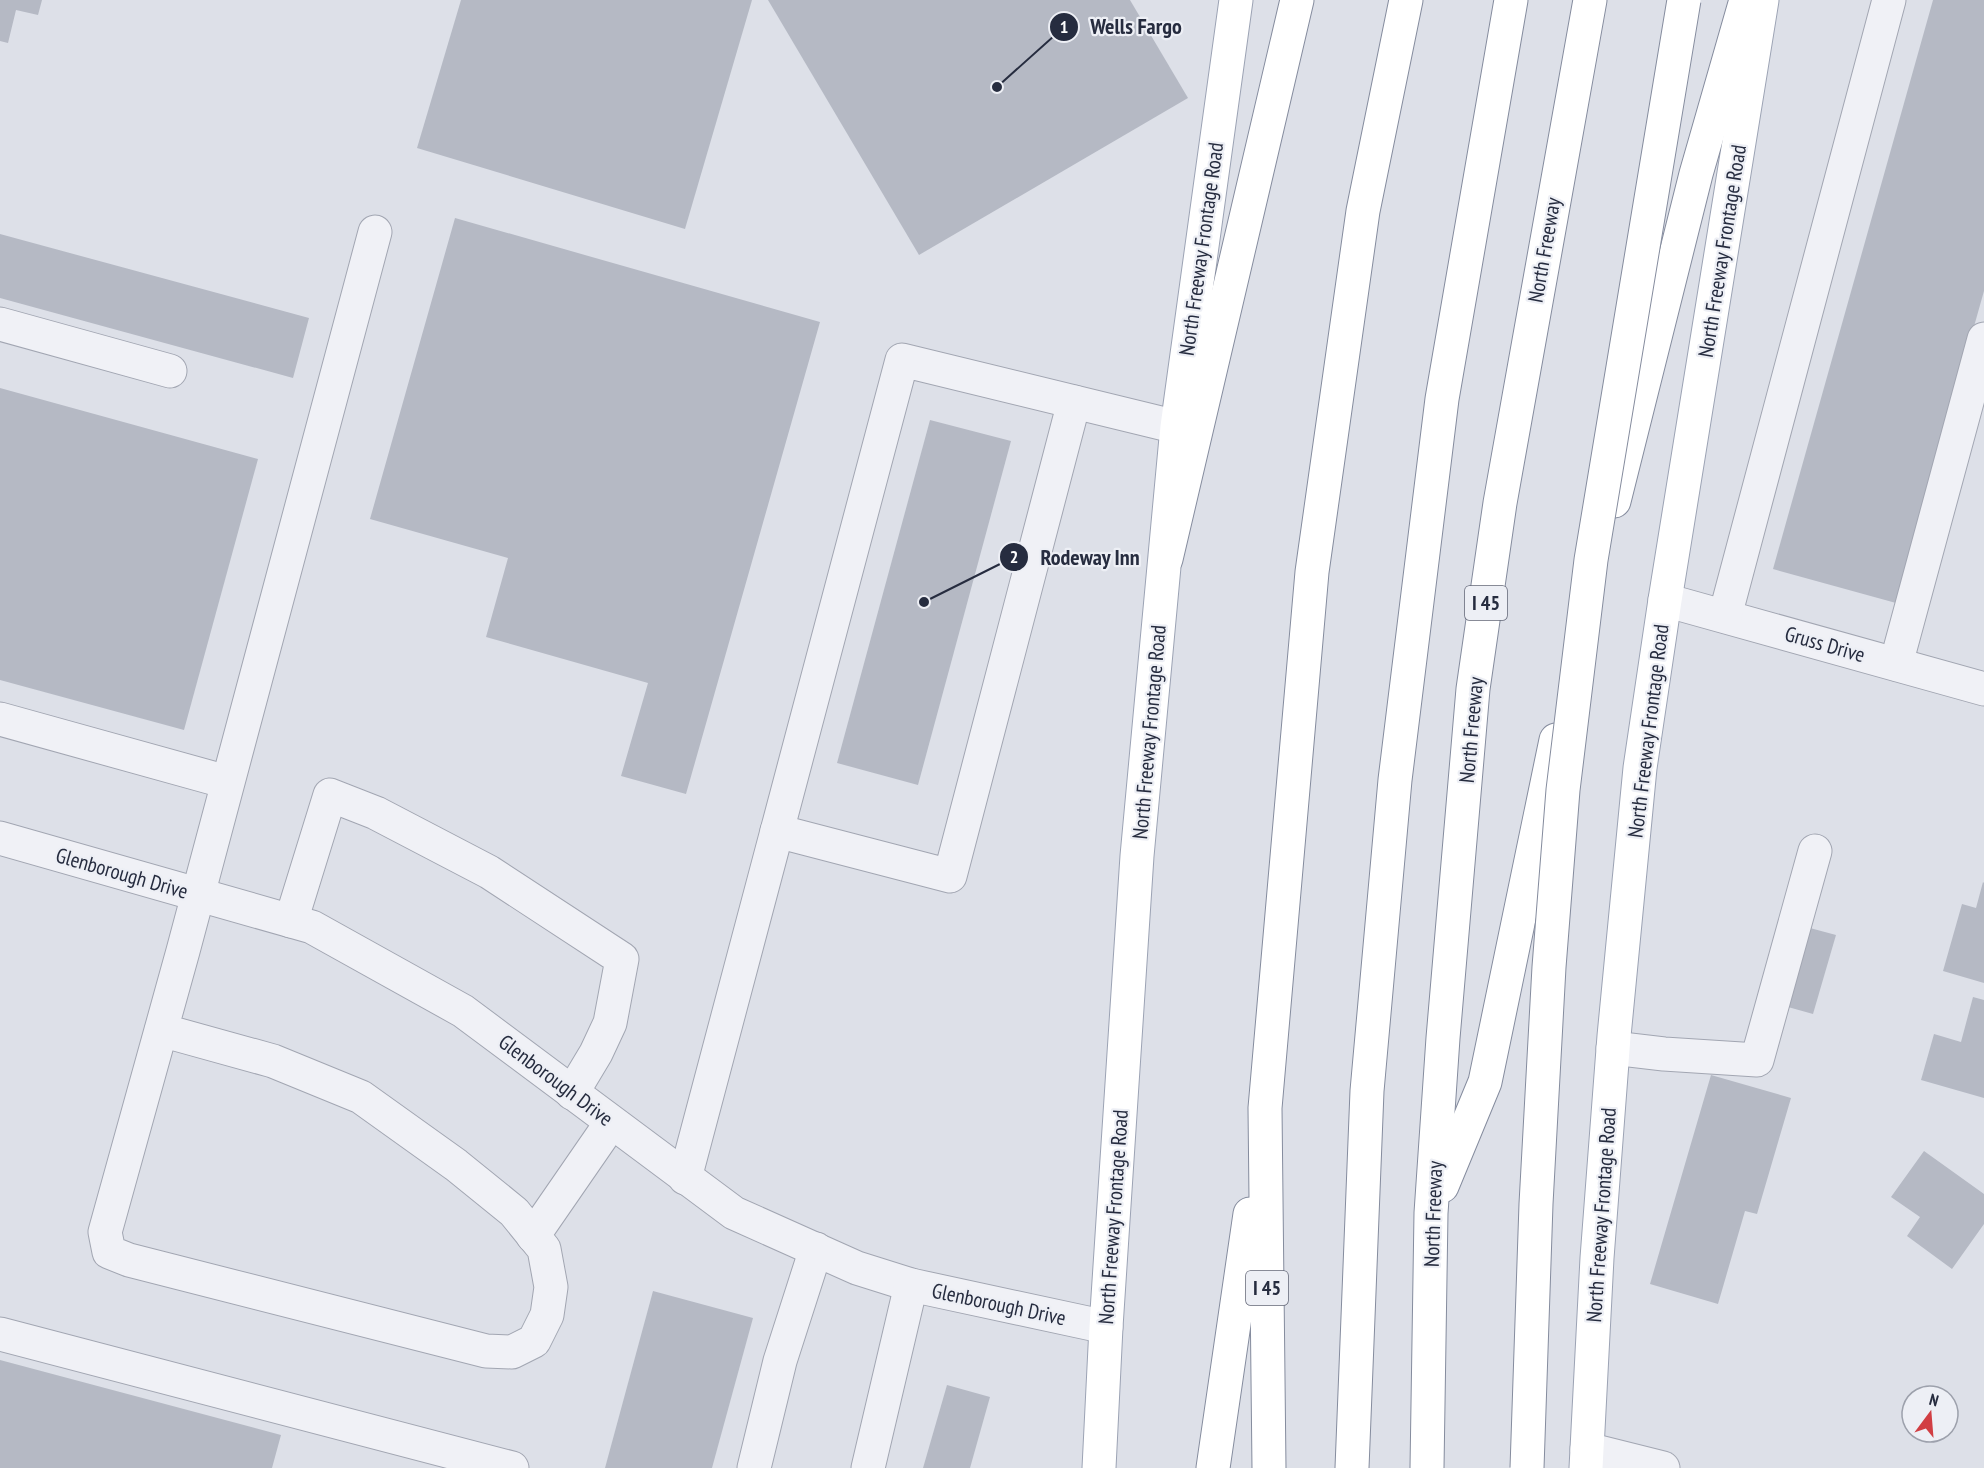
<svg xmlns="http://www.w3.org/2000/svg" width="1984" height="1468" font-family="'PT Sans Narrow',sans-serif">
<style>
.building{fill:#b5b9c4}
.lines{fill:none;stroke-linecap:round;stroke-linejoin:round}
.minor-casing{stroke:#a2a6b2;stroke-width:35}
.major-casing{stroke:#9ca3b4;stroke-width:35}
.highway-casing{stroke:#858c9e;stroke-width:35}
.minor{stroke:#f0f1f6;stroke-width:33}
.major{stroke:#fff;stroke-width:33}
.highway{stroke:#fff;stroke-width:33}
.highway-bridge-casing{stroke:#858c9e;stroke-width:35;stroke-linecap:butt}
.highway-bridge{stroke:#fff;stroke-width:33}
.labels{text-anchor:middle;dominant-baseline:central;stroke-width:4.5;stroke-linejoin:round;paint-order:stroke}
.shield{fill:#edeff5;stroke:#626676;stroke-width:1.5}
.shield-label{font-size:20px;font-weight:bold;fill:#262c3f}
.street-label{font-size:21px;fill:#262c3f;stroke:#edeff5}
.leader{fill:none;stroke:#262c3f;stroke-width:2}
.callout-dot{fill:#262c3f;stroke:#edeff5;stroke-width:2}
.mark-label{font-size:18px;text-anchor:middle;font-weight:bold;fill:#fff}
.callout-label{font-size:22px;text-anchor:middle;font-weight:bold;fill:#262c3f;stroke:#edeff5;stroke-width:4.5;stroke-linejoin:round;paint-order:stroke}
</style>
<rect width="100%" height="100%" fill="#dde0e8"/>
<g class="building">
<path d="M0,0h42l-4,15 -22,-5 -8,33 -8,-2z"/>
<path d="M461,0h291l-67,229 -268,-81z"/>
<path d="M768,0h362l58,98 -269,157z"/>
<path d="M1933,0h51v291l-88,312 -123,-34z"/>
<path d="M455,218l365,104 -134,472 -65,-18 27,-93 -162,-46 22,-79 -138,-39z"/>
<path d="M0,234l309,84 -16,60 -293,-80z"/>
<path d="M0,388l258,71 -74,271 -184,-50z"/>
<path d="M930,420l81,21 -93,344 -81,-22z"/>
<path d="M1983,882l1,1v100l-41,-12 19,-67 14,4z"/>
<path d="M1810,928l26,7 -23,79 -25,-7z"/>
<path d="M1973,997l11,3v98l-63,-18 13,-46 27,8z"/>
<path d="M1711,1075l80,23 -34,116 -12,-3 -27,93 -68,-20z"/>
<path d="M1924,1151l60,43v30l-32,45 -45,-33 13,-19 -29,-20z"/>
<path d="M653,1291l100,27 -41,150h-107z"/>
<path d="M0,1360l281,75 -9,33h-272z"/>
<path d="M947,1385l43,12 -20,71h-47z"/>
</g>
<g class="lines">
<defs>
<g id="minor">
<path d="M0,324l170,47"/>
<path d="M1665,600l319,89"/>
<path d="M1725,616l164,-616"/>
<path d="M1896,664l88,-325"/>
<path d="M0,719l227,63"/>
<path d="M777,831l173,45 124,-474"/>
<path d="M0,838l312,89 151,84 271,202 123,55 54,17 195,42"/>
<path d="M291,921l39,-126 46,18 113,59 133,87 -12,64 -14,30 -24,40"/>
<path d="M161,1030l112,31 88,36 95,68 58,47 30,37 7,38 -4,28 -13,26 -22,11 -26,-1 -357,-91 -20,-8 -4,-20 78,-281 192,-719"/>
<path d="M1613,1048l51,6 93,6 58,-209"/>
<path d="M685,1178l217,-818 275,67"/>
<path d="M533,1236l78,-113"/>
<path d="M0,1334l512,134"/>
<path d="M1587,1449l76,19"/>
<path d="M754,1468l26,-107 36,-112"/>
<path d="M868,1468l43,-183"/>
</g>
<g id="major">
<path d="M1099,1468l7,-141 31,-471 40,-429 59,-427"/>
<path d="M1586,1468l11,-210 17,-222 26,-268 25,-168 97,-600"/>
</g>
<g id="highway">
<path d="M1614,501l82,-327 50,-174"/>
<path d="M1166,559l131,-559"/>
<path d="M1442,1186l43,-104 71,-342"/>
<path d="M1213,1468l37,-254"/>
<path d="M1269,1468l-4,-360 47,-536 51,-361 43,-211"/>
<path d="M1352,1468l15,-377 28,-311 47,-381 69,-399"/>
<path d="M1427,1468l4,-255 12,-175 30,-349 27,-186 90,-503"/>
</g>
</defs>
<use href="#minor" class="minor-casing"/>
<use href="#major" class="major-casing"/>
<use href="#highway" class="highway-casing"/>
<use href="#minor" class="minor"/>
<use href="#major" class="major"/>
<use href="#highway" class="highway"/>
<defs>
<path id="highway-bridge" d="M1527,1468l9,-264 13,-237 14,-177 28,-230 93,-560"/>
</defs>
<use href="#highway-bridge" class="highway-bridge-casing"/>
<use href="#highway-bridge" class="highway-bridge"/>
</g>
<g class="labels">
<g class="shield">
<rect x="1465" y="586" width="42" height="34" rx="4.5"/>
<rect x="1246" y="1271" width="42" height="34" rx="4.5"/>
</g>
<g class="shield-label">
<text x="1486" y="603">I 45</text>
<text x="1267" y="1288">I 45</text>
</g>
<g class="street-label">
<text transform="translate(1201 249) rotate(-82)">North Freeway Frontage Road</text>
<text transform="translate(1544 250) rotate(-80)">North Freeway</text>
<text transform="translate(1722 251) rotate(-81)">North Freeway Frontage Road</text>
<text transform="translate(1825 644) rotate(16)">Gruss Drive</text>
<text transform="translate(1471 730) rotate(-85)">North Freeway</text>
<text transform="translate(1648 731) rotate(-83)">North Freeway Frontage Road</text>
<text transform="translate(1149 732) rotate(-85)">North Freeway Frontage Road</text>
<text transform="translate(122 873) rotate(16)">Glenborough Drive</text>
<text transform="translate(556 1080) rotate(37)">Glenborough Drive</text>
<text transform="translate(1433 1214) rotate(-88)">North Freeway</text>
<text transform="translate(1601 1215) rotate(-86)">North Freeway Frontage Road</text>
<text transform="translate(1113 1217) rotate(-86)">North Freeway Frontage Road</text>
<text transform="translate(999 1304) rotate(12)">Glenborough Drive</text>
</g>
</g>
<path class="leader" d="M997 87L1064 27M924 602L1014 557"/>
<g class="callout-dot">
<circle cx="997" cy="87" r="6"/>
<circle cx="924" cy="602" r="6"/>
<circle cx="1064" cy="27" r="15"/>
<circle cx="1014" cy="557" r="15"/>
</g>
<g class="mark-label">
<text x="1064" y="33">1</text>
<text x="1014" y="563">2</text>
</g>
<g class="callout-label">
<text x="1136" y="34">Wells Fargo</text>
<text x="1090" y="565">Rodeway Inn</text>
</g>
<g transform="translate(1930 1414) rotate(16)"><circle r="28" fill="#edeff5" stroke="#9da1ac" stroke-width="1.5"/>
<path d="M0-4.5L10 22L0 15L-10 22Z" fill="#d13e43"/>
<text y="-9" font-size="16" font-weight="bold" text-anchor="middle" fill="#262c3f">N</text>
</g>
</svg>
